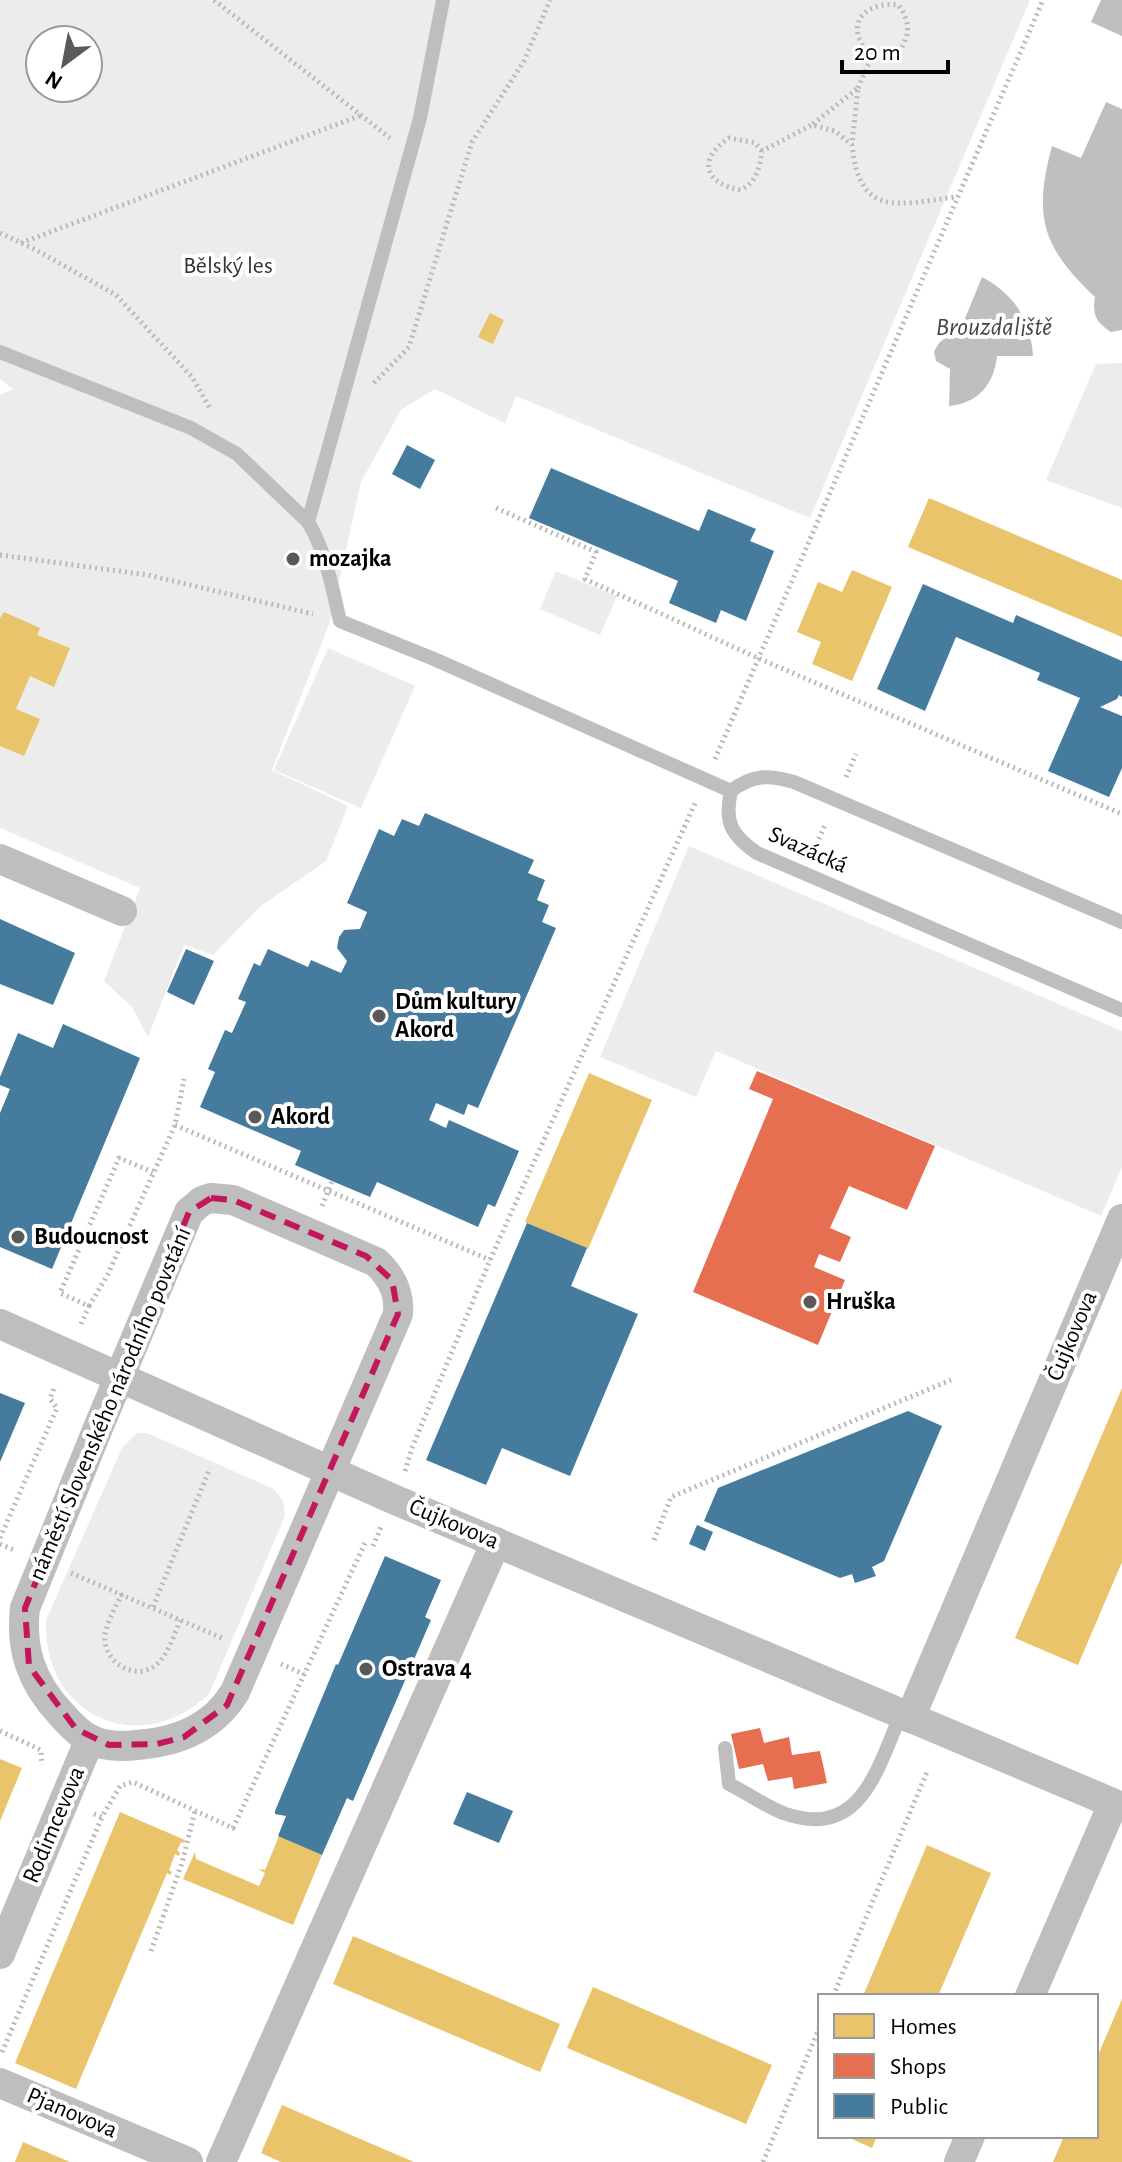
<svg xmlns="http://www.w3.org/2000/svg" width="1122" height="2162" font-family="'Alegreya Sans',sans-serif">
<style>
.green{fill:#ececec;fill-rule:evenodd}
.water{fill:#bfbfbf}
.homes{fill:#e9c46a}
.shops{fill:#e76f51}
.public{fill:#457b9d}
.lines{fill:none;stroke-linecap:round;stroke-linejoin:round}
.path{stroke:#b9b9b9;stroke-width:5;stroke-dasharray:2 4;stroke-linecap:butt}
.lane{stroke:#bebebe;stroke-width:14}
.street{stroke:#bebebe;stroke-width:30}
.marked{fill:none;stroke:#c2185b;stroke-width:6;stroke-dasharray:16 10;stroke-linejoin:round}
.poi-dot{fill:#595959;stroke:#fff;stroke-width:3}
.labels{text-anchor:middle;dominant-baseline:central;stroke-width:8;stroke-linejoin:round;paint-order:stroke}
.park-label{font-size:24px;fill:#333;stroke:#fff}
.poi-label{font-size:24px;font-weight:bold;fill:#000;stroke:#fff;text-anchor:start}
.street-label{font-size:24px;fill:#000;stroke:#fff}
.water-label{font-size:26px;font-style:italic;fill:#444;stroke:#fff}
</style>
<rect width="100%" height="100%" fill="#fff"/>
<g class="green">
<path d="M0,0h1030l-220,518 -294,-122 -11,27 -70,-34 -34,21 -40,72 -31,140 -58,148 76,36 -22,55 -65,45 -48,49 -29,-10 -36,92 -16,-30 -28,-26 36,-93 -140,-60v-433l13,-6 -13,-10zM40,40h48v48h-48z"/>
<path d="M1122,363v145l-76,-28 50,-116z"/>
<path d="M556,571l61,25 -17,39 -60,-26z"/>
<path d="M328,648l87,38 -54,122 -87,-38z"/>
<path d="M689,846l433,185v136l-21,49 -385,-165 -20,46 -96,-40z"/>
<path d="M137,1433h10l127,56 9,12 2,15 -76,178c-69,66 -167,22 -163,-74l76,-172z"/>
</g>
<g class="water">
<path d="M1101,0h21v36l-31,-14z"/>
<path d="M1106,102l16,7v221l-11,2c-15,-10 -19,-17 -16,-35 -53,-50 -62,-80 -43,-151l29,12z"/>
<path d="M982,277c32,17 49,43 51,79h-36c-3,28 -18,47 -48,50l1,-37 -14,-8 -2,-9c5,-11 11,-17 23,-14z"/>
</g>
<g class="homes">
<path d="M490,313l14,7 -11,24 -15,-7z"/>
<path d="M929,498l193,82v57l-214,-90z"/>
<path d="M852,570l40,17 -40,94 -40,-17 9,-22 -24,-10 21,-50 24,10z"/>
<path d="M4,612l36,16 -3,7 33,13 -16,39 -24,-11 -14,33 24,10 -16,37 -24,-10v-128z"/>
<path d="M589,1073l63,27 -64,149 -63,-27z"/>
<path d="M1122,1388v174l-44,103 -63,-27z"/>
<path d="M0,1759l22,9 -22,53z"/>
<path d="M120,1812l65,28 -1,3 -3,-1 -4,9 3,1 -1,4 -4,-2 -6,16 3,2 -2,3 -3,-2 -91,216 -61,-26z"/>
<path d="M279,1836l43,19 -29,70 -110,-46 12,-27 1,7 63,27 6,-13 -7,-4 7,1z"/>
<path d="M927,1845l64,28 -53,123h-75z"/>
<path d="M353,1936l207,88 -20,48 -207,-88z"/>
<path d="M593,1987l179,78 -26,59 -179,-76z"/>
<path d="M1122,1999v163h-69l11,-26h32v-76z"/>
<path d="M282,2105l69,30 63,27h-133l-20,-9z"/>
<path d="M845,2136h32l-5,12z"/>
<path d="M23,2142l47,20h-55z"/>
</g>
<g class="shops">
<path d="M757,1071l178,75 -28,64 -58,-24 -19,42 21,9 -11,25 -21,-8 -5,13 31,13 -27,65 -125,-53 80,-193 -24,-10z"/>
<path d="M760,1728l4,15 25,-6 3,18 28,-4 7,32 -33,6 -2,-12 -24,4 -5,-17 -24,5 -8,-35z"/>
</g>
<g class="public">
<path d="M407,445l28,15 -15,29 -28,-15z"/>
<path d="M551,468l148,63 9,-22 48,20 -6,12 24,10 -28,70 -25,-11 -5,13 -47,-20 9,-22 -149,-63z"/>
<path d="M923,584l90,39 3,-8 106,46v36l-3,-2 -2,4 -17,8 22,9v52l-13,29 -61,-26 32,-73 -43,-18 3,-7 -84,-36 -31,74 -48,-22z"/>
<path d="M425,813l109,47 -6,13 17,7 -8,20 12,5 -7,17 14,6 -78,180 -10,-4 -4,11 -28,-12 -7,17 17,8 3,-8 70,31 -24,56 -7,-3 -10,23 -101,-45 -7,15 -38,-16 -37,-16 6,-14 -101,-44 15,-35 -7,-3 17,-39 7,3 14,-31 -8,-3 16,-36 6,3 8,-17 40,18 3,-7 30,13 6,-12 -10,-13 2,-11 5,-7 16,-1 7,-17 -20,-9 32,-74 15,7 8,-17 17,7z"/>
<path d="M0,919l75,34 -22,52 -53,-21z"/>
<path d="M186,949l28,12 -20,44 -27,-13z"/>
<path d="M63,1024l77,34 -88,211 -52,-22v-134l10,-24 -10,-4v-8l18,-44 35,15z"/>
<path d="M527,1223l60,25 -16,38 67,28 -68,162 -68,-28 -16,37 -60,-25z"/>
<path d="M0,1393l25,10 -25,59z"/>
<path d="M908,1411l34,15 -58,135 -12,6 4,9 -21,7 -3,-9 -12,4 -136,-57 14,-33z"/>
<path d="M697,1525l16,7 -8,19 -16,-7z"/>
<path d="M385,1556l56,24 -16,37 6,3 -78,181 -6,-3 -25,57 -44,-19 8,-20 -11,-2v-3l61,-147 2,1z"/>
<path d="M467,1792l46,19 -14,32 -46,-19z"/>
</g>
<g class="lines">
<g class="path">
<path d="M214,0l176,138"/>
<path d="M858,88l13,-30c-4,-7 -11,-15 -13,-23 -5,-24 21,-33 40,-30 13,16 12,30 1,47l-28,6"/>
<path d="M813,124l45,-36 -6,56"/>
<path d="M762,151l-7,-8 -26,-5c-32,21 -25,46 12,52 16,-9 18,-21 21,-39l50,-26 23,6 17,14c8,74 45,59 104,52"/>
<path d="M0,233l36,17 80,45 76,82 18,31"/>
<path d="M21,243l341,-128"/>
<path d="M374,383l35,-36 63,-205 52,-81 26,-61"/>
<path d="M496,508l100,44 -11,27 175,80 362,155"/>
<path d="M0,555l148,20 165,39"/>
<path d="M715,759l328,-759"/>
<path d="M846,777l10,-23"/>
<path d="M814,850l12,-27"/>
<path d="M175,1125l315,135"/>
<path d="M322,1206l10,-25"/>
<path d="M89,1306l19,-32 67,-149 9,-46"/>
<path d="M81,1324l8,-18 -29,-13 59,-135 34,14"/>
<path d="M405,1471l7,-23 78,-188 206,-459"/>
<path d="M0,1538l57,-130 -7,-9 5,-14"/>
<path d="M654,1540l17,-43 280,-117"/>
<path d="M0,1544l14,6"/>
<path d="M373,1546l8,-19"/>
<path d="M71,1573l153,66"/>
<path d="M122,1594c-6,12 -15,27 -17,41 -3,27 31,48 52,29 12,-11 17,-30 24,-45"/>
<path d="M153,1607l57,-139"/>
<path d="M281,1664l23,10"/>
<path d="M0,1731l41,19 1,15"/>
<path d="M94,1814l8,3 18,-31 13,-4 100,46 132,-285"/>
<path d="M151,1951l31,-88 13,-52"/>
<path d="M833,1996l94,-224"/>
<path d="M2,2052l100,-235"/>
<path d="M763,2162l57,-136"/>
</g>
<g class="lane">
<path d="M0,352l191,76 46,26 71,68c18,30 24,65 32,99l94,38 297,132"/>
<path d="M308,522l112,-404 23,-118"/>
<path d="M1122,922l-328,-140c-25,-7 -41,-8 -63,9 -7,31 0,44 26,62l365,157"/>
<path d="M725,1748l4,36c18,9 36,22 54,29 78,28 94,-44 118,-99"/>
</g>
<g class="street">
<path d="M0,859l122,52"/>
<path d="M211,1198l22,2 143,62c15,14 24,30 22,52l-163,378c-22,36 -57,50 -98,53 -16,2 -34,1 -48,-6 -11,-6 -20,-16 -28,-25 -29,-31 -41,-64 -36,-106l73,-180 91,-216 13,-11z"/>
<path d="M0,1324l393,175 729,308"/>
<path d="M910,1718l212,-499"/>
<path d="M0,1954l90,-215"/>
<path d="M1030,1996l83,-192"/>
<path d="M0,2083l188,79"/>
<path d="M221,2162l275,-620"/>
<path d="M959,2162l11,-26"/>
</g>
</g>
<path class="marked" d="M211,1198l22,2 133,56 26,24 6,34 -171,391 -43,32 -27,7 -48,1 -33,-16 -47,-63 -4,-58 164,-396z"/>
<g class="poi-dot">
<circle cx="293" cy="559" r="8"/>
<circle cx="379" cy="1016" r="8"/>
<circle cx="255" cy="1117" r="8"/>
<circle cx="18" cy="1237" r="8"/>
<circle cx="810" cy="1302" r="8"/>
<circle cx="366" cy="1669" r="8"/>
</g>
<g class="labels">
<g class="park-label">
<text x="228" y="266">Bělský les</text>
</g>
<g class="poi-label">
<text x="309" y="559">mozajka</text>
<text x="395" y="1002">Dům kultury<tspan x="395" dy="28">Akord</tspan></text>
<text x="271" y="1117">Akord</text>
<text x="34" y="1237">Budoucnost</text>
<text x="826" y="1302">Hruška</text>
<text x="382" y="1669">Ostrava 4</text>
</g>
<g class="street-label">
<text transform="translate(808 850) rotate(24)">Svazácká</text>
<text transform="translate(1072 1336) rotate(-67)">Čujkovova</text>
<text transform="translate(110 1404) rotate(-67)">náměstí Slovenského národního povstání</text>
<text transform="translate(454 1524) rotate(23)">Čujkovova</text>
<text transform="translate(54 1825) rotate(-67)">Rodimcevova</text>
<text transform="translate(72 2113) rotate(23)">Pjanovova</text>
</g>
<g class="water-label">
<text x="994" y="327">Brouzdaliště</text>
</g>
</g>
<rect x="818" y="1994" width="280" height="144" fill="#ffffff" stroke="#999999" stroke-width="2"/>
<rect x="834" y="2014" width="40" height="24" fill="#e9c46a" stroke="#999999" stroke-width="2"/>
<text x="890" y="2034" font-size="24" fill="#000000">Homes</text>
<rect x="834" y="2054" width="40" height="24" fill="#e76f51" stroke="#999999" stroke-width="2"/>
<text x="890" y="2074" font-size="24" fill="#000000">Shops</text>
<rect x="834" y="2094" width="40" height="24" fill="#457b9d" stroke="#999999" stroke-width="2"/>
<text x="890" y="2114" font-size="24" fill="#000000">Public</text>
<g transform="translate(64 64) rotate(212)"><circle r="38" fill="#ffffff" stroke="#999999" stroke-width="2"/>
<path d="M0-6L14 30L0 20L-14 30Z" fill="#595959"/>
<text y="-12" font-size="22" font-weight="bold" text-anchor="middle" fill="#000000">N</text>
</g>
<path d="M842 60v12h106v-12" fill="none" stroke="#000000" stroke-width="4"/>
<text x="854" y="60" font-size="24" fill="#000000" stroke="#ffffff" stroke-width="6" paint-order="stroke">20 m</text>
</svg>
